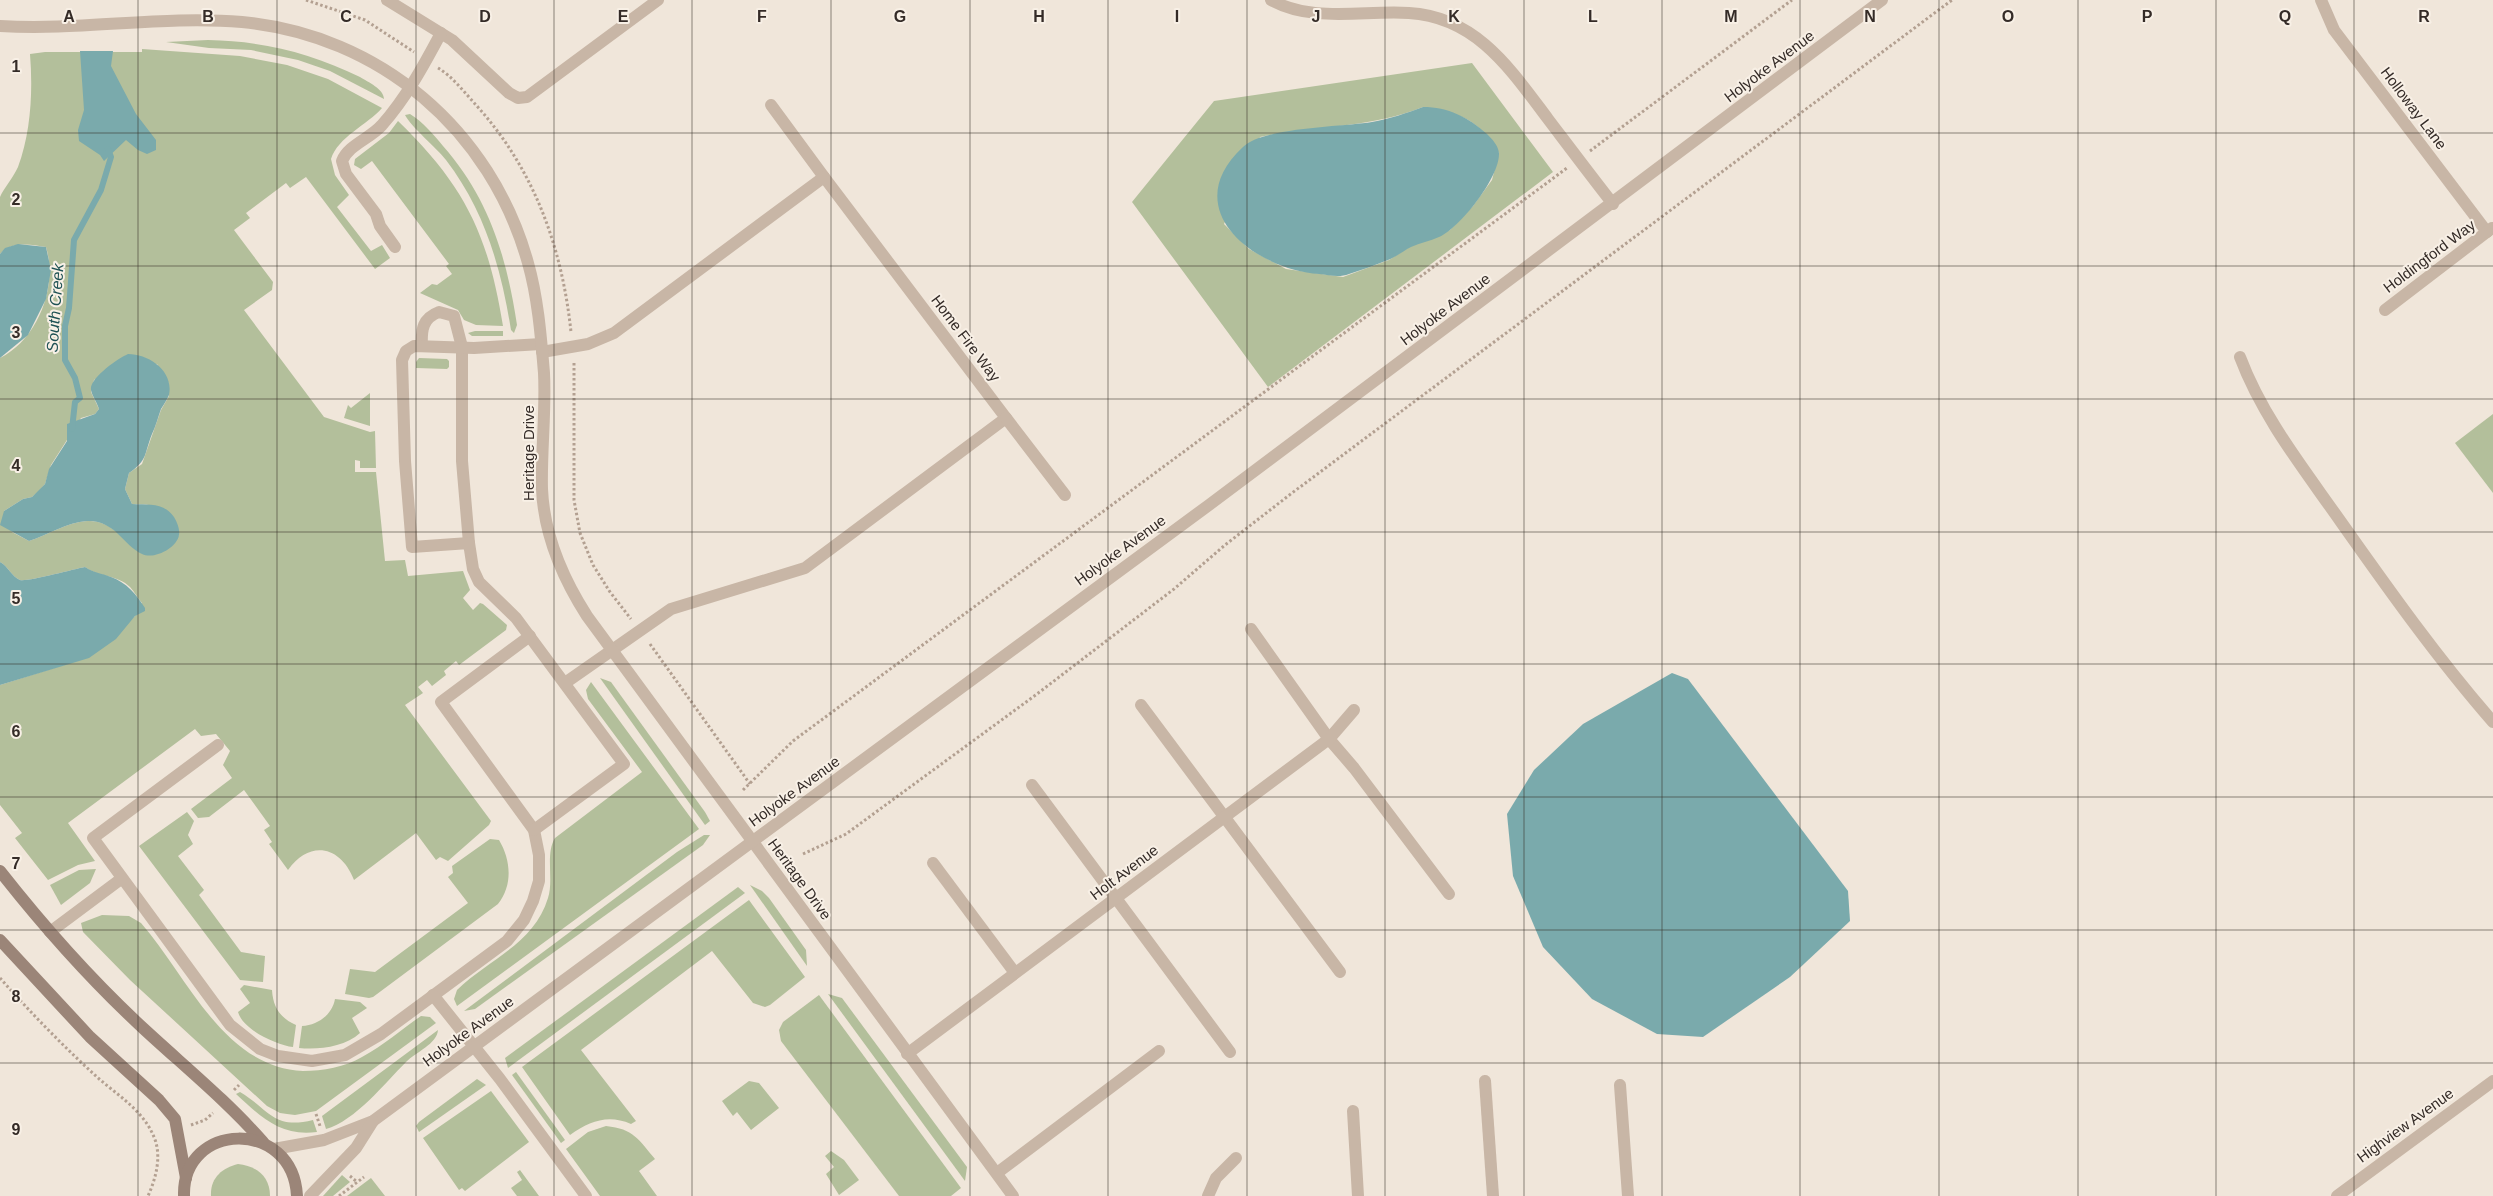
<svg xmlns="http://www.w3.org/2000/svg" width="2493" height="1196" font-family="Arial,sans-serif">
<style>
.green{fill:#b3bf9b;fill-rule:evenodd}
.water{fill:#7aaaac}
.pier{fill:#f0e6da}
.lines{fill:none;stroke-linecap:round;stroke-linejoin:round}
.stream{stroke:#7aaaac;stroke-width:6}
.path{stroke:#b3a091;stroke-width:3;stroke-dasharray:2.5 2.5;stroke-linecap:butt}
.service{stroke:#c8b6a6;stroke-width:12}
.minor{stroke:#c8b6a6;stroke-width:12}
.tertiary{stroke:#c8b6a6;stroke-width:12}
.secondary{stroke:#9b8578;stroke-width:12}
.grid{fill:none;stroke:#342b27;stroke-width:1;stroke-opacity:0.55}
.labels{text-anchor:middle;dominant-baseline:central;stroke-width:4;stroke-linejoin:round;paint-order:stroke}
.street-label{font-size:15px;fill:#342b27;stroke:#f8f0e6}
.water-label{font-size:16px;font-style:italic;fill:#1e5154;stroke:#f8f0e6}
.grid-label{font-size:16px;text-anchor:middle;font-weight:bold;fill:#342b27;stroke:#f8f0e6;stroke-width:4;stroke-linejoin:round;paint-order:stroke}
</style>
<rect width="100%" height="100%" fill="#f0e6da"/>
<g class="green">
<path d="M208,40c55,1 103,13 152,37 8,5 24,12 24,22l-54,-28 -32,-11 -47,-10 -42,-2 -43,-6z"/>
<path d="M142,49l98,7 47,9 41,14 54,29c-15,17 -44,29 -51,51l4,16 14,20 -12,12 34,44 11,-6 8,13 -15,11 -69,-92 -16,11 -4,-5 -40,30 4,5 -16,12 39,52 -1,8 -28,20 80,107 46,15 5,-1 1,37h-16v-7l-5,-1v12h21l9,89 20,-1 3,16 55,-5 7,19 -7,8 10,12 7,-7 3,1 24,21 -1,5 -47,35 -3,-4 -12,10 2,4 -14,11 -5,-6 -9,7 5,6 -18,12 86,116 -2,4 -41,36 -8,-4 -4,3 -20,-27 -62,47c-13,-34 -44,-41 -66,-10l-19,-26 3,-2 -8,-12 6,-4 -26,-36 -35,27 -11,1 -7,-9 41,-31 -9,-13 7,-14 -14,-17 -15,2 -6,-7 -127,94 27,38 -17,4 -30,15 -33,-42 7,-5 -22,-28v-120l89,-28 46,-41 7,-13c-5,-5 -7,-11 -12,-16 -12,-12 -32,-10 -45,-20 -11,2 -58,15 -65,13 -8,-3 -12,-14 -20,-18v-204c38,-19 58,-72 46,-111 -16,-3 -35,-6 -46,7 0,-11 0,-48 0,-57 4,-9 13,-19 18,-30 13,-35 15,-76 12,-113l15,-2h97zM157,364l12,20v12l-8,14 -19,54 -13,9 -4,16 7,15c25,0 44,4 47,31 -45,53 -48,-17 -92,-14 -20,1 -39,14 -58,20l-17,-9 -8,-21 19,-12 9,-2 7,-6 6,-7 6,-19 30,-47 14,-4 4,-5 -8,-17 3,-12 6,-4z"/>
<path d="M1472,63l81,109 -285,215 -136,-185 82,-101zM1423,107c39,7 54,11 76,46l-7,27 -19,26 -23,24 -41,17 -20,13 -46,17 -57,-8 -37,-20 -25,-25 36,-87c54,-11 110,-9 163,-30z"/>
<path d="M410,114c13,8 24,21 33,32 46,52 64,112 74,179l-3,8 -3,-3c-10,-62 -26,-119 -65,-170 -10,-13 -35,-33 -41,-45z"/>
<path d="M398,121c67,65 90,113 105,205l-27,-1 -12,-5 -6,-10 -38,-17 12,-9 5,1 15,-11 -6,-8 3,-2 -77,-103 -11,8 -7,-4 1,-6 34,-26z"/>
<path d="M475,331h28v5h-31l-4,-3z"/>
<path d="M419,358l28,1 2,2v6l-2,2 -31,-1v-6z"/>
<path d="M370,393v33l-26,-8 4,-13 3,3z"/>
<path d="M2493,414v79l-38,-50z"/>
<path d="M600,678l11,4 94,130 5,9 -5,4z"/>
<path d="M591,682l108,147 -242,177 -3,-7 3,-9c32,-31 77,-46 91,-92 6,-18 -3,-44 7,-60l87,-66 -54,-73 -2,-9z"/>
<path d="M187,812l7,9 -6,14 5,9 -15,12 26,34 -5,5 42,57 24,4 -2,26 -23,-2 -101,-134z"/>
<path d="M704,835h6l-7,10 -228,164 -11,2 213,-159z"/>
<path d="M490,839l9,1c12,20 14,45 -1,64l-125,93 -4,1 -24,-4 5,-25 25,3 93,-69 -20,-26 5,-4 -1,-7z"/>
<path d="M96,869l-6,14 -29,22 -11,-20 29,-15z"/>
<path d="M750,885l12,6 7,7 37,52 1,16z"/>
<path d="M738,887l7,6 -237,175 -3,-10z"/>
<path d="M749,900l56,77 -35,28 -5,2 -12,-4 -41,-52 -131,99 55,71 -5,3c-23,-10 -41,-3 -61,11l-48,-68z"/>
<path d="M102,915l27,1 12,7c47,54 82,144 162,148 20,0 42,-4 59,-14 21,-11 40,-28 59,-41l9,1 6,6 -120,88 -21,4 -8,-1 -7,-1 -13,-7 -137,-126 -47,-48 -2,-9z"/>
<path d="M244,985l28,5c1,17 8,28 24,35l-3,22c-16,-2 -50,-17 -55,-35l12,-9 -10,-14z"/>
<path d="M828,994l14,4 125,169 -2,14z"/>
<path d="M819,995l142,193 -10,8h-52l-118,-155 -2,-11 4,-8z"/>
<path d="M335,999l25,3 7,6 -15,10 8,15c-15,14 -42,17 -61,15l3,-22c16,-1 30,-11 33,-27z"/>
<path d="M438,1030c-1,14 -22,22 -32,32 -21,21 -51,59 -80,67l-4,-13z"/>
<path d="M516,1072l49,68 -4,3 -49,-68z"/>
<path d="M477,1079l9,6 -67,47 -3,-6 3,-4z"/>
<path d="M749,1081l10,2 20,25 -28,22 -14,-18 -4,4 -11,-15z"/>
<path d="M491,1091l38,51 -64,49 -3,-3 -3,2 -36,-52z"/>
<path d="M240,1092c29,17 33,38 73,28l4,12c-36,5 -56,-15 -81,-38z"/>
<path d="M606,1126c28,3 32,13 49,33l-16,12 18,25h-57l-34,-47 22,-17z"/>
<path d="M831,1151l13,9 15,20 -20,15 -13,-21 8,-7 -9,-11z"/>
<path d="M238,1164c18,2 32,12 32,32h-59c-1,-18 11,-28 27,-32z"/>
<path d="M520,1170l19,26h-22l-6,-8 11,-8 -5,-8z"/>
<path d="M342,1175l8,7 -17,14h-10z"/>
<path d="M371,1178l14,18h-38z"/>
</g>
<g class="water">
<path d="M83,0l30,51 -2,15 25,48 20,26v10l-9,4 -9,-4 -12,-10 -22,21 -4,-6 -21,-14 -1,-11 6,-20 -4,-59z"/>
<path d="M1423,107c25,0 45,10 64,27 5,5 11,11 12,19 1,24 -39,75 -60,84 -9,4 -19,6 -28,10 -8,4 -15,10 -23,13 -13,5 -26,10 -39,14 -10,4 -20,1 -30,0 -65,-5 -143,-65 -76,-127 21,-20 99,-20 129,-25 17,-3 35,-9 51,-15z"/>
<path d="M18,244l28,3 5,23 -5,29 -18,36 -28,23v-104l5,-6z"/>
<path d="M128,354c21,0 46,17 41,41 -2,5 -5,9 -8,14 -3,8 -5,17 -9,25 -8,20 -4,26 -23,39l-4,16 7,15c17,1 31,-2 42,13 3,5 6,12 5,18 -2,13 -25,25 -37,19 -19,-9 -27,-34 -55,-33 -20,1 -39,14 -58,20l-29,-16 4,-14 19,-12 9,-2 13,-13 4,-15 18,-28v-17l28,-10 4,-5c-2,-7 -7,-13 -8,-19 -2,-12 28,-32 37,-36z"/>
<path d="M0,562c8,4 12,15 20,18 7,2 54,-11 65,-13 9,6 16,6 26,10 15,5 26,18 34,31v3l-10,5 -19,23 -27,19 -89,27z"/>
<path d="M1672,673l16,6 160,212 2,30 -60,56 -87,60 -46,-3 -65,-35 -49,-52 -30,-71 -6,-62 27,-44 49,-46z"/>
</g>
<path class="pier" d="M81,0h34l1,51h-38z"/>
<g class="lines">
<path class="stream" d="M72,429l3,-27 5,-4 -5,-20 -10,-18v-34l4,-18 5,-68 27,-50 10,-33 -3,-8"/>
<g class="path">
<path d="M306,0l59,20 49,32"/>
<path d="M438,68c14,8 27,25 38,37 58,64 86,142 95,227"/>
<path d="M1590,151l202,-151"/>
<path d="M574,363v137l6,33 13,32 17,27 21,27"/>
<path d="M650,644l100,140"/>
<path d="M743,790l50,-49 774,-573"/>
<path d="M803,854l43,-20 191,-140 137,-105 51,-44 67,-52 660,-493"/>
<path d="M0,978c30,34 63,68 97,99 20,18 46,33 57,60 8,19 2,41 -6,59"/>
<path d="M234,1090l5,-5"/>
<path d="M316,1114l4,12"/>
<path d="M191,1125l14,-5 8,-7"/>
<path d="M350,1176l7,6"/>
<path d="M339,1196l25,-19"/>
</g>
<g class="service">
<path d="M387,0l65,40 57,53 9,5 9,-1 131,-97"/>
<path d="M1271,0c41,23 93,10 138,13 68,4 102,57 139,106 22,29 43,57 65,85"/>
<path d="M771,105l53,72"/>
<path d="M395,247l-15,-21 -4,-12 -30,-40 -4,-13c6,-16 29,-23 40,-36 24,-27 42,-60 59,-92"/>
<path d="M422,346c-1,-17 1,-28 17,-34l15,4 8,31v114l7,82"/>
<path d="M542,352l46,-8 26,-11 210,-156 182,241 -201,150 -134,41 -106,74"/>
<path d="M2240,357c23,61 64,112 101,165 48,68 97,137 152,200"/>
<path d="M1006,418l59,77"/>
<path d="M1251,629l78,110 25,29 95,126"/>
<path d="M1141,705l199,267"/>
<path d="M218,745l-125,93 137,187 30,24 18,7 34,5 33,-6 36,-21 126,-93 17,-21 9,-19 6,-20v-26l-5,-25 -93,-128 89,-66"/>
<path d="M1032,785l198,267"/>
<path d="M534,830l90,-66 -108,-146 -37,-36 -6,-13 -4,-26 -57,4 -7,-86 -3,-101 4,-9 8,-5 60,2 67,-4"/>
<path d="M933,863l82,110"/>
<path d="M50,932l71,-53"/>
<path d="M433,995l67,84 86,117"/>
<path d="M1485,1081l8,115"/>
<path d="M1620,1085l8,111"/>
<path d="M1353,1111l5,85"/>
<path d="M997,1173l162,-122"/>
<path d="M1208,1196l8,-18 20,-20"/>
</g>
<g class="minor">
<path d="M2321,0l13,30 153,202"/>
<path d="M2385,310l107,-82"/>
<path d="M907,1054l422,-315 25,-29"/>
<path d="M2337,1196l156,-115"/>
</g>
<g class="tertiary">
<path d="M0,26c81,5 162,-11 242,-4 138,13 249,108 286,241 10,35 13,74 16,110 2,39 -3,77 -2,116 2,46 20,88 45,127l426,580"/>
<path d="M274,1149l50,-9 49,-19 836,-616 673,-505"/>
<path d="M310,1196l46,-48 17,-27"/>
</g>
<g class="secondary">
<path d="M0,871c44,56 91,109 144,158 40,37 83,72 119,113"/>
<path d="M0,940l90,97 69,63 16,19 11,59"/>
<path d="M184,1196c-2,-75 109,-78 113,0"/>
</g>
</g>
<path class="grid" d="M138,0v1196M277,0v1196M416,0v1196M554,0v1196M692,0v1196M831,0v1196M970,0v1196M1108,0v1196M1247,0v1196M1385,0v1196M1524,0v1196M1662,0v1196M1800,0v1196M1939,0v1196M2078,0v1196M2216,0v1196M2354,0v1196M0,133h2493M0,266h2493M0,399h2493M0,532h2493M0,664h2493M0,797h2493M0,930h2493M0,1063h2493"/>
<g class="labels">
<g class="street-label">
<text transform="translate(1769 66) rotate(-37)">Holyoke Avenue</text>
<text transform="translate(2414 108) rotate(53)">Holloway Lane</text>
<text transform="translate(2429 256) rotate(-37)">Holdingford Way</text>
<text transform="translate(1445 309) rotate(-37)">Holyoke Avenue</text>
<text transform="translate(966 338) rotate(53)">Home Fire Way</text>
<text transform="translate(528 453) rotate(-90)">Heritage Drive</text>
<text transform="translate(1120 550) rotate(-36)">Holyoke Avenue</text>
<text transform="translate(794 791) rotate(-36)">Holyoke Avenue</text>
<text transform="translate(1124 872) rotate(-37)">Holt Avenue</text>
<text transform="translate(800 879) rotate(54)">Heritage Drive</text>
<text transform="translate(468 1031) rotate(-36)">Holyoke Avenue</text>
<text transform="translate(2405 1125) rotate(-36)">Highview Avenue</text>
</g>
<g class="water-label">
<text transform="translate(55 308) rotate(-86)">South Creek</text>
</g>
</g>
<g class="grid-label">
<text x="69" y="22">A</text>
<text x="208" y="22">B</text>
<text x="346" y="22">C</text>
<text x="485" y="22">D</text>
<text x="623" y="22">E</text>
<text x="762" y="22">F</text>
<text x="900" y="22">G</text>
<text x="1039" y="22">H</text>
<text x="1177" y="22">I</text>
<text x="1316" y="22">J</text>
<text x="1454" y="22">K</text>
<text x="1593" y="22">L</text>
<text x="1731" y="22">M</text>
<text x="1870" y="22">N</text>
<text x="2008" y="22">O</text>
<text x="2147" y="22">P</text>
<text x="2285" y="22">Q</text>
<text x="2424" y="22">R</text>
<text x="16" y="72">1</text>
<text x="16" y="205">2</text>
<text x="16" y="338">3</text>
<text x="16" y="471">4</text>
<text x="16" y="604">5</text>
<text x="16" y="737">6</text>
<text x="16" y="869">7</text>
<text x="16" y="1002">8</text>
<text x="16" y="1135">9</text>
</g>
</svg>
